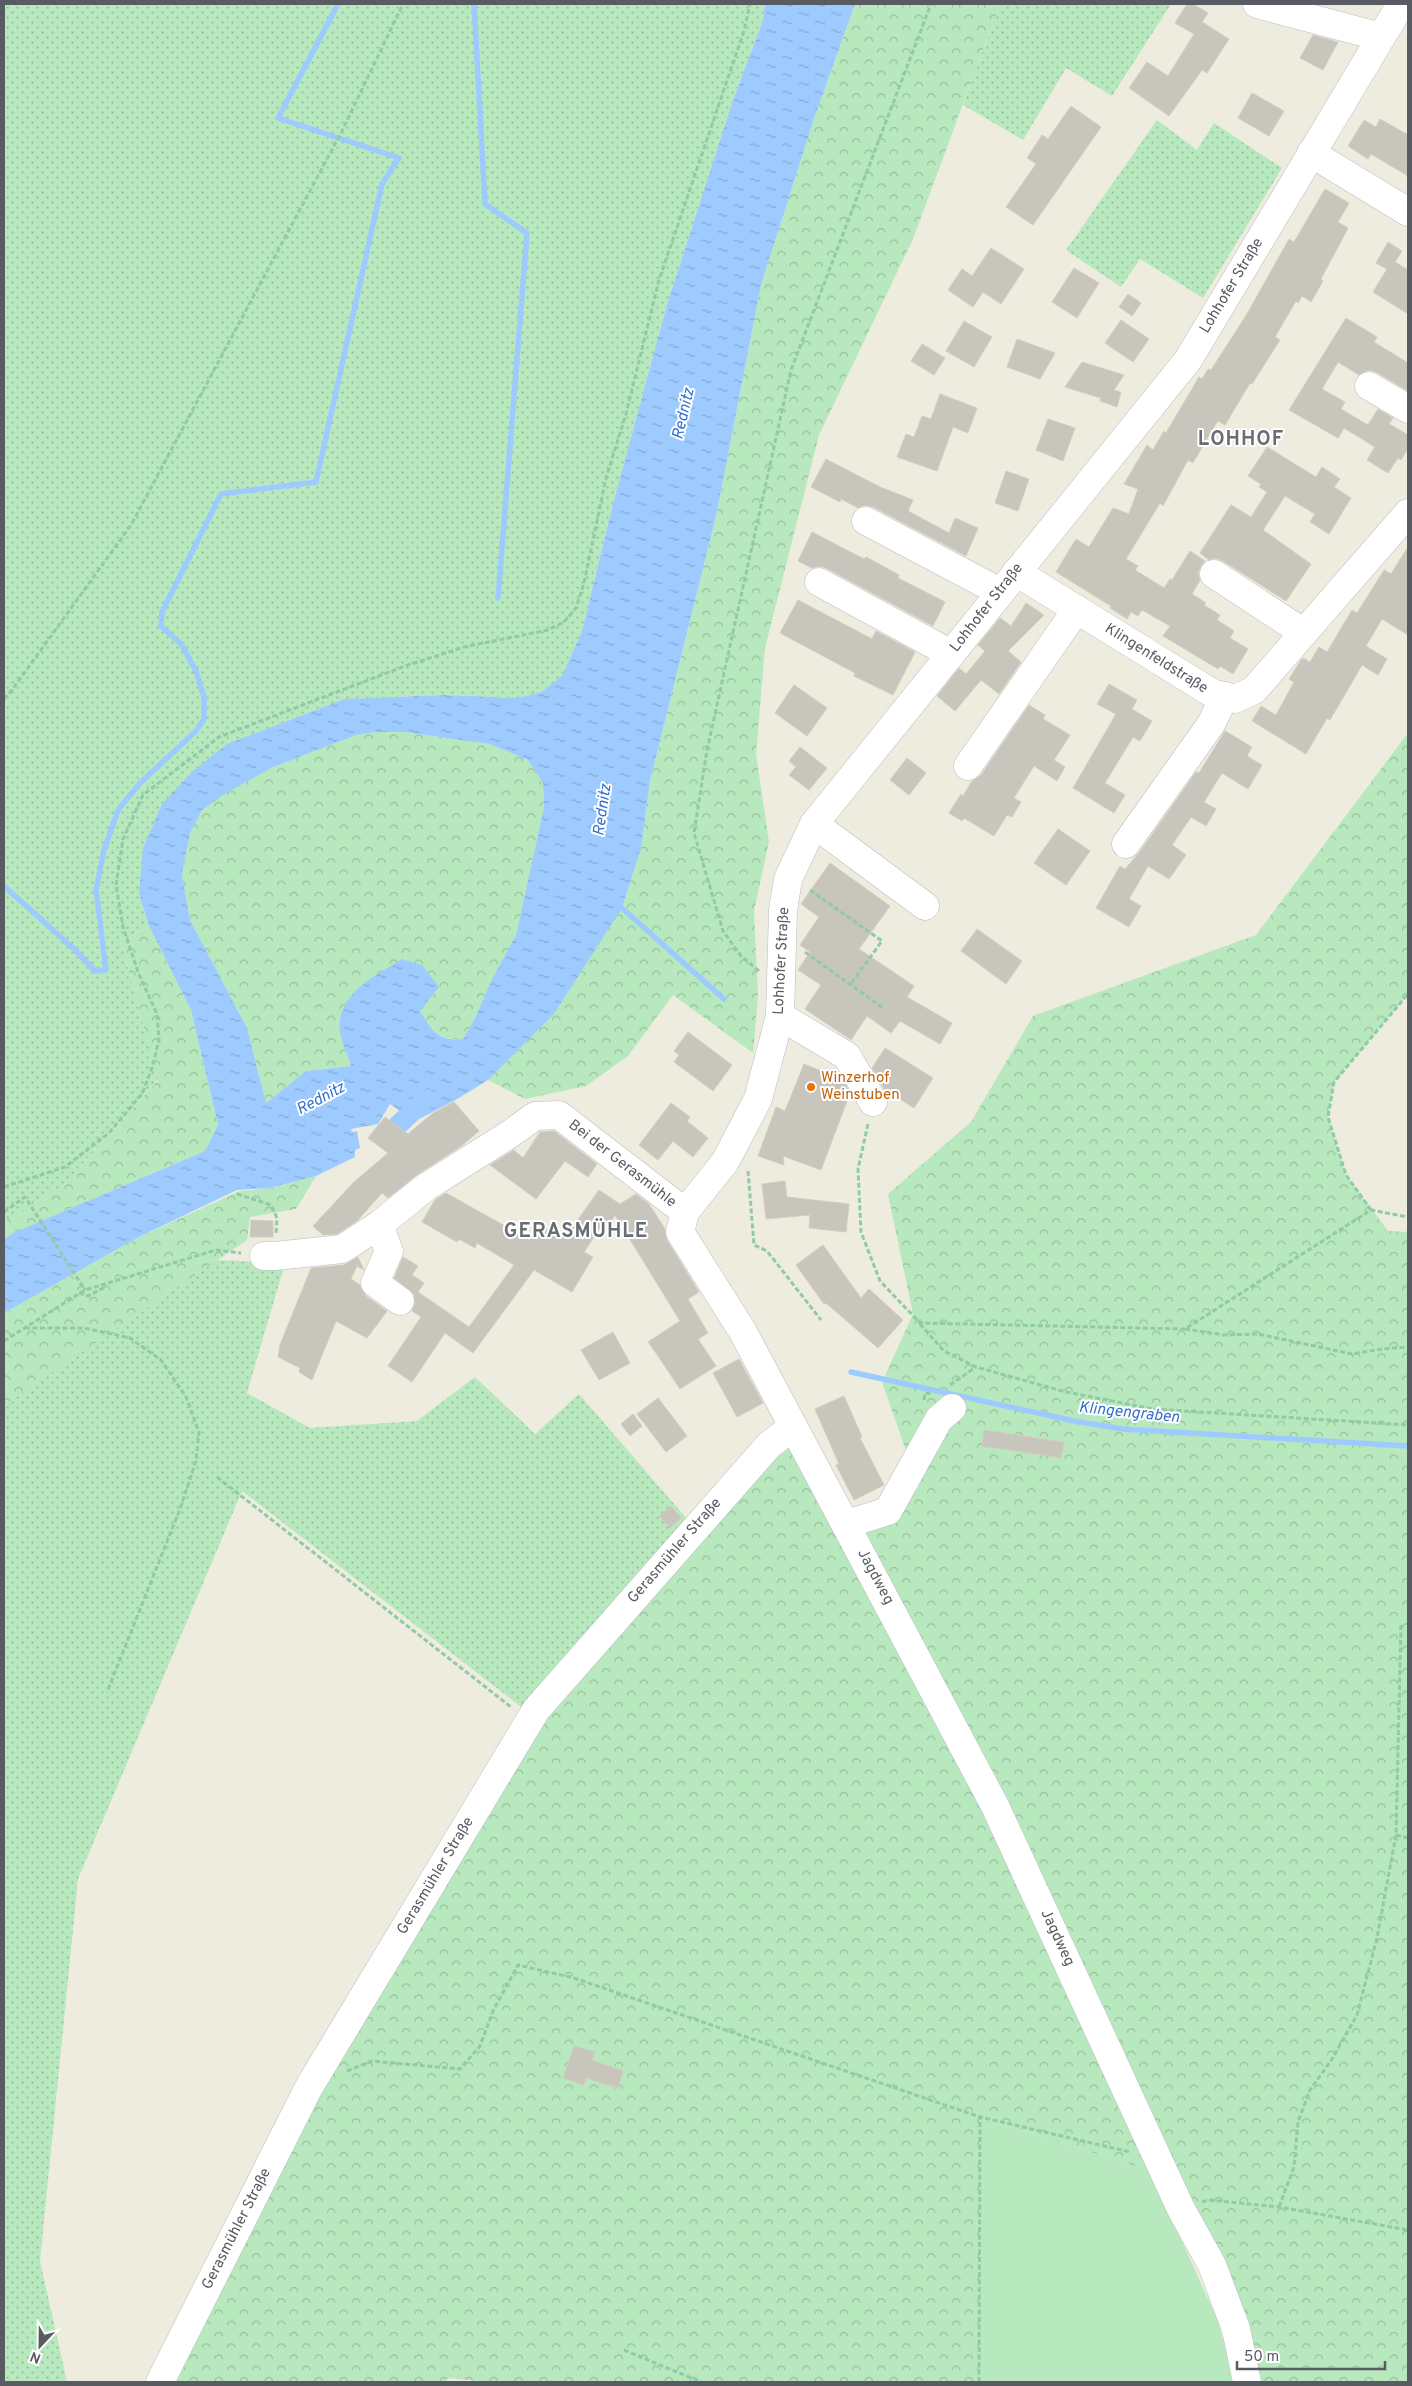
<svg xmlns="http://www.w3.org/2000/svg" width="1412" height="2386" font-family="Overpass,sans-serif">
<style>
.grass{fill:url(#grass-dots)}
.forest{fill:url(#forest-crowns)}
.garden{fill:#b8e8bd}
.water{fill:url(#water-ripples);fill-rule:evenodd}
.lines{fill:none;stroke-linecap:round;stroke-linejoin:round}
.stream{stroke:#9ecbff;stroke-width:5.5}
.canal{stroke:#9ecbff;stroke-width:20}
.building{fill:#c8c5bc;stroke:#d3cebd}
.minor-casing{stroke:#babdc3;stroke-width:29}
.path{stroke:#91caa7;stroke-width:3;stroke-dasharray:5 2.5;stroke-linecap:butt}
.minor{stroke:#fff;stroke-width:28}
.food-dot{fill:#e8710a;stroke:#fff;stroke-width:2}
.labels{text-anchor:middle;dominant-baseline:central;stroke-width:4;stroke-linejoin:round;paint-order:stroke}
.street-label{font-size:15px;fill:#585c62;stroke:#fff}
.food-label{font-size:15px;fill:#c56008;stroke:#fff;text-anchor:start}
.water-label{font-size:16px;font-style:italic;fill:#3470ce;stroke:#fff}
.district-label{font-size:20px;font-weight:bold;letter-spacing:1px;fill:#696e74;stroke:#fff}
</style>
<defs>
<pattern id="grass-dots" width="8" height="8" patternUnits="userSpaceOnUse" patternTransform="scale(1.25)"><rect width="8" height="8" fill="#b8e8bd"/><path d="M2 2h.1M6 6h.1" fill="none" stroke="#98bf9d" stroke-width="1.8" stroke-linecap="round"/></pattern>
<pattern id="forest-crowns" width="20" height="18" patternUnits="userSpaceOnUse" patternTransform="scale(1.25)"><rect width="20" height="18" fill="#b8e8bd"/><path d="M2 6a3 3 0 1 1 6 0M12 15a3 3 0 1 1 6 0" fill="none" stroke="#98bf9d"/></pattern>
<pattern id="water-ripples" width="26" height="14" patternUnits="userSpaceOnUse" patternTransform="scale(1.25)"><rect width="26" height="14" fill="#9ecbff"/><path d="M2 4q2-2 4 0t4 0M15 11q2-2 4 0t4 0" fill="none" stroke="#84a8d2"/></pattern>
</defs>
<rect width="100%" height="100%" fill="#edecdf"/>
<g class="grass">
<path d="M4,4h761l-3,19 -30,80 -66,205 -53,196 -31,127 -20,45 -21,16 -23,6 -74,-3 -99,4 -206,195 10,32 -28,16 37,137 -94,106 -60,36z"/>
<path d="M1000,4h171l-59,92 -46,-28 -43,72 -60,-35z"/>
<path d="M1157,120l40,30 17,-27 68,45 -79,130 -63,-39 -19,28 -55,-37z"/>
<path d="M217,1260l68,3 -38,130 63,35 107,-7 58,-44 60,57 44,-40 108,125 -163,190 -282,-218 -164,388 -38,382 27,121h-63v-977z"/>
</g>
<g class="forest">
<path d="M855,4h145l-87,235 -94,196 -54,213 -9,106 13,88 -15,69 4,85 -5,57 -80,-58 -45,61 -42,30 -61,13 -37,-19 66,-66 68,-107 19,-59 9,-67 67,-269 44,-227 53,-166z"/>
<path d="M376,732h28l85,12 39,16 15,23 1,24 -28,128 -24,44 -16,37 -13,23c-25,2 -30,-9 -43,-28l-80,20 11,35 -45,5 -40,32 -19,-75 -57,-108 -8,-46 8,-41 12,-23 21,-15 48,-27 85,-33z"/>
<path d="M1408,733v261l-74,88 -6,35 18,58 42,56 20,1v1150h-149l-11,-63 -98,-148 -170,-54v265h-494l-38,-4 -3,4h-275l150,-300 204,-373 269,-277 53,83 73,-27 -37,-106 31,-68 -25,-120 83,-72 62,-106 223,-81z"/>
<path d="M149,926l42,84 27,115 -13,26 -190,81 -11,7v-18l60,-36 94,-105 -37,-138z"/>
<path d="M316,1176l-20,33 -46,8 -3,23 -243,165v-92l135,-76 101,-46 30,-3z"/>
</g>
<path class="garden" d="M980,2117l170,54 68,150 16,61h-254z"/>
<path class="water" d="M765,4h90l-41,115 -53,166 -44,227 -67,269 -9,67 -19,60 -68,106 -66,66 -34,21 -39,20 -25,-17 -12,20 -27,5 1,3 5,-1 3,17 -5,2v7l-39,19 -46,12 -33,2 -98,47 -135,76v-74l11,-7 190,-81 13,-26 -27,-115 -42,-84 -10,-32 4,-46 19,-44 31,-33 34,-27 118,-45 99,-4 74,3 23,-6 21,-16 20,-45 31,-127 53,-196 66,-205 30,-80zM376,732h28l85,12 39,16 15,23 1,24 -28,128 -24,44 -16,37 -13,23c-24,3 -31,-9 -43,-28l19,-24 -17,-22 -20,-6c-26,16 -67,36 -62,73 2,12 8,23 11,34l-45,5 -40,32 -19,-75 -57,-108 -8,-46 8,-41 12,-23 21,-15 48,-27 85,-33z"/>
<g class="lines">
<g class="stream">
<path d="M474,4l11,200 42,29 -29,365"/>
<path d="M4,886l69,62 22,23 11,-1 -10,-80 8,-40 14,-40 22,-27 56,-52 8,-12v-22l-8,-26 -14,-26 -21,-19 1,-14 59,-118 95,-12 66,-298 17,-26 -121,-40 60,-114"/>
<path d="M622,908l102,91"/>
<path d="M851,1372l223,49 49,8 285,17"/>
</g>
<path class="canal" d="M397,1126l29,-27"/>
</g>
<g class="building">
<path d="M1187,4h6l15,9 -6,9 27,17 -22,34 -5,-3 -33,46 -40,-28 18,-26 21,14 26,-42 -19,-11z"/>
<path d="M1313,35l25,7 -15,28 -23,-12z"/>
<path d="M1252,93l32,18 -15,25 -31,-18z"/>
<path d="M1071,106l30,21 -68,98 -27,-18 30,-43 -9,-6 15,-23 6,4z"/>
<path d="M1380,119l28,16v41l-37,-22 -3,5 -20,-13 16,-26 12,7z"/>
<path d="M1325,189l24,14 -11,19 10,6 -27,51 2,2 -12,21 -9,-6 -4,7 -2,-2 -21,36 5,3 -28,44 -2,-1 -25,42 -7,-4 -4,6 -21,36 -5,-3 -25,46 -3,-3 -34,56 12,7 -3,4 29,18 6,-9 2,1 18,-29 15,10 -4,5 -3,7 2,7 -8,14 14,9 -2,2 16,10 -3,5 17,11 -4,7 18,11 -15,25 -13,-8 -2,3 -55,-33 7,-10 -28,-16 -4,6 -7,-4 -4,7 -17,-11 1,-2 -55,-34 20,-33 13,8 24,-39 16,6 9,-25 -14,-5 23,-39 6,5 11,-19 2,2 33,-56 3,2 6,-10 3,1 36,-56 42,-75 5,3z"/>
<path d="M1388,242l14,9 -7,11 13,8v44l-35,-22 14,-23 -11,-6z"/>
<path d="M991,248l33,21 -23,35 -18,-12 -10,15 -25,-17 14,-21 10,7z"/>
<path d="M1074,268l25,15 -22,35 -25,-16z"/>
<path d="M1128,294l13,9 -9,13 -13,-9z"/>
<path d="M1346,318l31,19 -3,5 34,21v28l-32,-19 -7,-2 -10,5 -21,-13 -16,27 23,13 -4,7 27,16 10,-16 15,9 -4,6 19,11v13l-7,12 -3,-2 -10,15 -21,-13 8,-13 -31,-19 -6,10 -49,-28z"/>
<path d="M1121,320l28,19 -16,23 -28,-19z"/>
<path d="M964,321l28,16 -18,30 -28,-16z"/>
<path d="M1017,339l38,14 -15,26 -33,-12z"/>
<path d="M922,344l23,14 -11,17 -23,-14z"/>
<path d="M1082,362l42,13 -10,15 7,2 -4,15 -17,-6 1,-3 -36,-11z"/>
<path d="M940,394l37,14 -9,25 -15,-6 -16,44 -40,-14 9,-23 8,3 8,-21 9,3z"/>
<path d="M1048,419l27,9 -12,33 -27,-11z"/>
<path d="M1267,447l49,30 6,-10 18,12 -6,8 17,11 -22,36 -19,-12 5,-8 -30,-18 -22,34 48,34 -25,37 -63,-40 -8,-3 -6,2 -9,-7 31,-48 20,12 16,-25 -8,-5 2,-3 -13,-8z"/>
<path d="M826,459l54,28 33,13 -5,11 41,22 6,-15 23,10 -12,28 -93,-49 -8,-2 -7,3 -17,-9 -1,3 -29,-15z"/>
<path d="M1006,471l23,8 -11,32 -23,-8z"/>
<path d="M812,532l52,27 2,-2 33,18 -1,3 47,24 -12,24 -107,-58 -7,-2 -7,2 -14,-7z"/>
<path d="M1408,547v88l-26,-16 -16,27 21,13 -9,16 -16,-10 -32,55 -3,-2 -21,36 -54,-33 9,-15 15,9 18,-33 -5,-3 12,-19 2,-2 7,4 9,-15 8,5 25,-42 5,3 27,-43 7,4z"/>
<path d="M798,600l74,39 4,-8 39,21 -22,43 -39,-19 1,-3 -75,-40z"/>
<path d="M1026,603l18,12 -36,36 13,11 -22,32 -18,-14 -26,31 -18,-15 22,-28 7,6 19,-23 -7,-6 22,-27 11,8z"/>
<path d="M1109,684l28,16 -5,9 20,12 -12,20 -7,-4 -28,46 20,12 -11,18 -41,-25 43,-74 -19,-10z"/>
<path d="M794,685l33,23 -20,28 -32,-23z"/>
<path d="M1029,705l16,10 -2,4 27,16 -16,25 11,7 -8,14 -23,-15 -20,32 7,4 -9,15 -5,-2 -13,21 -30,-18 -2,3 -13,-8 12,-19 2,2 9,-15 9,-6z"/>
<path d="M1225,731l27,16 -5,9 15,9 -14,24 -26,-16 -18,29 12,7 -10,17 -15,-9 -19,28 14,10 -17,24 -21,-13 -19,33 12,7 -12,21 -33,-19 24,-42 5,3 14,-16 57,-81 3,1z"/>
<path d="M800,747l27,21 -18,22 -20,-15 7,-8 -7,-6z"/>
<path d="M907,758l19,15 -17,22 -19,-15z"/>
<path d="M1058,829l32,22 -24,34 -32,-22z"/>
<path d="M830,863l60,43 -31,43 55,37 -7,11 45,26 -12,21 -40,-23 -9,12 -24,-17 -16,24 -46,-31 16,-24 -23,-15 12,-18 -10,-7 19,-28 -18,-13z"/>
<path d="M977,929l45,32 -16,23 -45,-33z"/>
<path d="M688,1032l44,33 -19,26 -39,-29 5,-7 -5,-4z"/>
<path d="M885,1048l48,30 -19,30 -30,-19 -12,-21z"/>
<path d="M804,1064l39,16 7,13 -29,77 -38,-14 1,9 -26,-9 18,-49 9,4z"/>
<path d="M454,1102l25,29 -19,16 -42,27 -30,24 -6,-5 -25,28 -20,13 -14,1 -10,-9 41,-44 34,-29 -20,-15 17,-21 23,17 25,-21z"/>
<path d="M671,1103l19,14 -3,4 21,17 -15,19 -20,-16 -15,19 -19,-15z"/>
<path d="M554,1131l43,33 -9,13 -23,-16 -29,38 -46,-34 24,-15 9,8 17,-26z"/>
<path d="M785,1181l2,16 62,7 -3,28 -37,-4 1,-13 -44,4 -4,-35z"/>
<path d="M599,1190l21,14 16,-10 13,10 16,25 2,11 32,52 -11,7 20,34 -10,6 18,27 -36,23 -26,-39 -6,-8 32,-21 -65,-106 -7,12 -5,-4 -19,29 9,5 -21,35 -38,-22 -61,83 -28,-20 -33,49 -24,-16 33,-49 -9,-6 3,-8 -1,-9 -20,-16 9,-21 15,9 -6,9 12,8 -6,9 51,35 45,-62 -37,-22 -2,5 -16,-9 -2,3 -35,-20 13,-22 11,-7 84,47 10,-14 25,12z"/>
<path d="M251,1220l22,1v16h-23z"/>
<path d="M823,1245l38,53 8,-9 34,31 -25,28 -52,-45 -2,1 -28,-39z"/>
<path d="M358,1257l6,13 -7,-4 -6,13 9,6 6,11 21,15 -20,27 -31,-17 -24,59 -13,-8 1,-4 -22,-11 2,-12 31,-77 33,-3z"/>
<path d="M613,1332l17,31 -31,17 -18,-30z"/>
<path d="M739,1359l24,44 -26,14 -24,-44z"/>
<path d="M844,1396l18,41 -2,1 24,47 -30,15 -18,-35 3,-1 -24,-55z"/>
<path d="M658,1398l29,38 -21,16 -29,-38z"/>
<path d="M633,1414l9,12 -12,10 -9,-12z"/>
<path d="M984,1430l80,12 -3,16 -79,-12z"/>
<path d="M671,1506l10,12 -11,10 -11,-12z"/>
<path d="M574,2046l21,6 -3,8 31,11 -5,17 -32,-10 -2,7 -21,-7z"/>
</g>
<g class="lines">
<defs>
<g id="minor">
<path d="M1257,4l124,33"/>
<path d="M1311,153l97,59"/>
<path d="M1369,386l39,23"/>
<path d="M866,521l134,71"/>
<path d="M1016,572l196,121 23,6 19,-9 154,-177"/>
<path d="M1214,574l90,59"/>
<path d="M819,582l132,72"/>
<path d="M968,766l109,-157"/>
<path d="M814,824l111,82"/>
<path d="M1126,844l85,-120 14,-28"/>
<path d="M780,1016l67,40 26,46"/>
<path d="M379,1225l10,26 -14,32 25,18"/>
<path d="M264,1256h11l67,-7 37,-24 47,-38 84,-53 25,-18 24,-1 126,97"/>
<path d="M847,1524l41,-13 51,-92 13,-11"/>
<path d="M160,2382l149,-295 227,-377 219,-249 14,-16 24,-18"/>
<path d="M1247,2382l-11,-53 -24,-64 -31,-56 -186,-403 -252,-474 -63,-100 5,-20 40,-50 33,-63 22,-83 3,-106 5,-31 26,-55 374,-464 213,-356"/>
</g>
</defs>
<use href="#minor" class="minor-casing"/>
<g class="path">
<path d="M4,699l8,-9 119,-165 211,-394 61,-127"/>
<path d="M810,890l72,51 -32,44"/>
<path d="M805,952l78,56"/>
<path d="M759,971l-18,-15 -18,-25 -29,-98 13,-83 84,-380 140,-366"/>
<path d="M868,1124l-10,45 3,63 19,49 40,42 265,6 186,-119 37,7"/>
<path d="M748,1171l6,74 13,6 54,69"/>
<path d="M4,1187l61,-20 44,-34 33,-39 11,-29 6,-26 -2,-25 -19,-42 -15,-45 -7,-42 7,-46 20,-44 76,-58 186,-71 59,-19 84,-17 16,-8 12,-14 8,-25 22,-105 20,-64 33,-134 85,-249 6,-27"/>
<path d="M237,1194l34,11 6,13 -1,15"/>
<path d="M1371,1210l-25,-35 -18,-58 6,-35 74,-88"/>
<path d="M4,1212l21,-15 60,93"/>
<path d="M79,1293l9,3 15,-8v-3"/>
<path d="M920,1324l24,27 32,16 90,25 87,17 255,16"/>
<path d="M25,1328h59l46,10 31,22 25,37 13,35 -3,29 -16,48 -73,183"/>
<path d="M1185,1329l39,6 34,-1 94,20 30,-5 26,-2"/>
<path d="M4,1341l81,-51 131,-40 25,3"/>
<path d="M950,1385l26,-18"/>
<path d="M924,1400l1,-7 7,1"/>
<path d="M217,1477l294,230"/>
<path d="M1396,1835l12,3"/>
<path d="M347,2071l25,-10 88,8 20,-23 13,-35 25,-46 56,13 406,139 150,35"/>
<path d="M1202,2202l6,-2 71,7 129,23"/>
<path d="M1279,2207l15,-40 4,-45 12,-32 22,-31 25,-44 20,-77 19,-103 5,-211"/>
<path d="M624,2350l77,32"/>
<path d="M979,2382l1,-265"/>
</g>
<use href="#minor" class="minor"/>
</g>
<circle class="food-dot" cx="811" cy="1087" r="5"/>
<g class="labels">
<g class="street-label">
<text transform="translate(1232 286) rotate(-59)">Lohhofer Straße</text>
<text transform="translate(987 608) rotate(-52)">Lohhofer Straße</text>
<text transform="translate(1156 659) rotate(32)">Klingenfeldstraße</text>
<text transform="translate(782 961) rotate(-87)">Lohhofer Straße</text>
<text transform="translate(622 1164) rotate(38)">Bei der Gerasmühle</text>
<text transform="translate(675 1551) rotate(-49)">Gerasmühler Straße</text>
<text transform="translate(875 1577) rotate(62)">Jagdweg</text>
<text transform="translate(436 1876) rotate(-59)">Gerasmühler Straße</text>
<text transform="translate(1057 1938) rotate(65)">Jagdweg</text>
<text transform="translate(237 2229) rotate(-63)">Gerasmühler Straße</text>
</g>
<g class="food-label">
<text x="821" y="1078">Winzerhof<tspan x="821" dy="17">Weinstuben</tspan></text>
</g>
<g class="water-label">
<text transform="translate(684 414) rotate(-77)">Rednitz</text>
<text transform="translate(603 810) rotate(-82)">Rednitz</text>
<text transform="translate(321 1099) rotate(-28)">Rednitz</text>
<text transform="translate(1129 1413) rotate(6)">Klingengraben</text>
</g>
<g class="district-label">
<text x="1241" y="440">LOHHOF</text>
<text x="576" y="1232">GERASMÜHLE</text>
</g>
</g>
<rect width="1412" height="2386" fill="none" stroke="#585c62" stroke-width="10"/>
<g transform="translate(40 2346) rotate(202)" stroke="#ffffff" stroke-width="4" paint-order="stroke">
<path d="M0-4L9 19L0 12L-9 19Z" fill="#585c62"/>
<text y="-8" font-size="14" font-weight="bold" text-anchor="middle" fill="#585c62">N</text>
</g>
<path d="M1237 2361v8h148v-8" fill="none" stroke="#585c62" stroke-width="2.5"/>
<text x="1244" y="2361" font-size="15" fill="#585c62" stroke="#ffffff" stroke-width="4" paint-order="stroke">50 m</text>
</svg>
